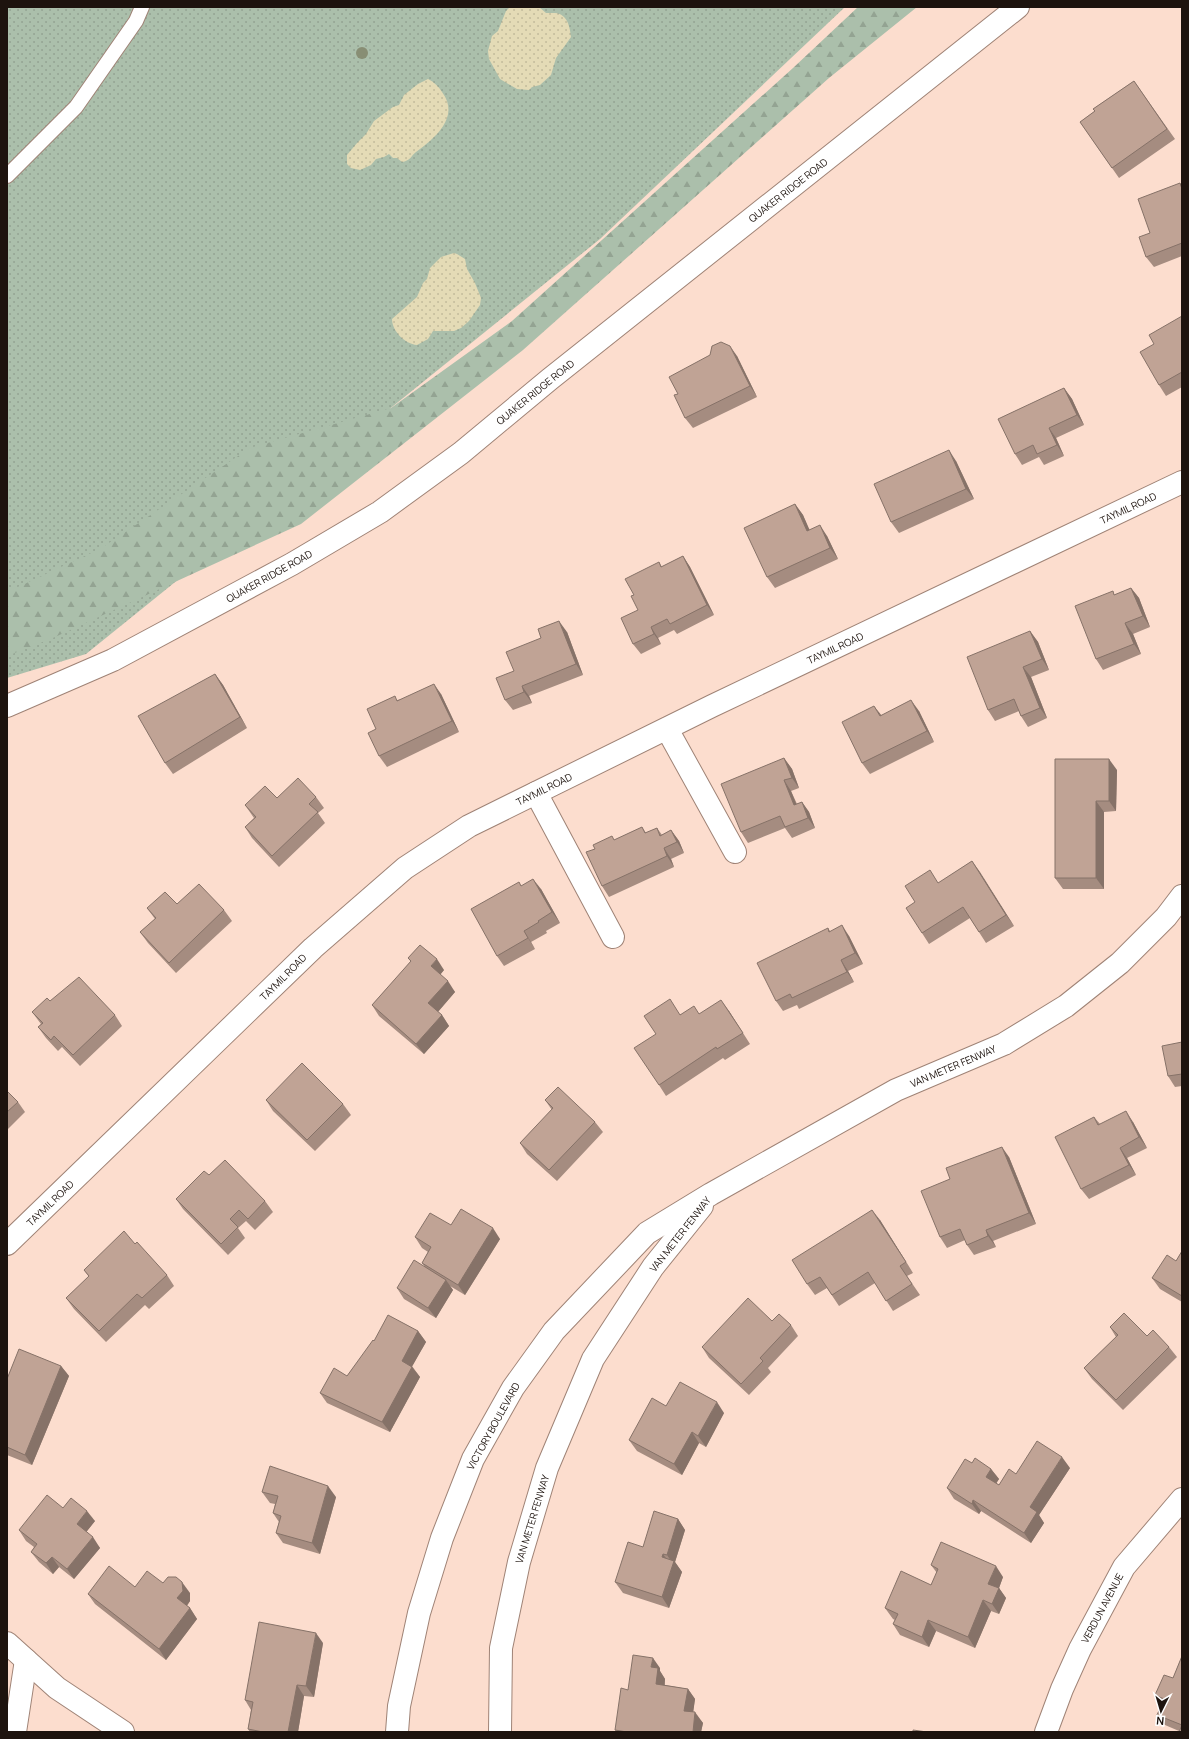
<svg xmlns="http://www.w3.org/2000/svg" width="1189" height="1739" font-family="Manrope,sans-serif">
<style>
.grass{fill:url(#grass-dots)}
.forest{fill:url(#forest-firs)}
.sand{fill:url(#sand-dots)}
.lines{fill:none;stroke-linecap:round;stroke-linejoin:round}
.service-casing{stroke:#9f8376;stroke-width:16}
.minor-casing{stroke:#9f8376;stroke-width:24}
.tertiary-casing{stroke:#9f8376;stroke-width:24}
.service{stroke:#fff;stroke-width:14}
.minor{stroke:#fff;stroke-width:22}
.tertiary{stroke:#fff;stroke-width:22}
.tree{fill:#888e74}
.wall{fill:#a58c80}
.shaded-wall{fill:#867268}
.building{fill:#c0a395;stroke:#867268}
.labels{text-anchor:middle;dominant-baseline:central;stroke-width:3;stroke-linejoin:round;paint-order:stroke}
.street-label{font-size:10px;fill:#1d130e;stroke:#fff}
</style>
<defs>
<pattern id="grass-dots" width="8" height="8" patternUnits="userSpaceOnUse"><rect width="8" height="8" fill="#abbfab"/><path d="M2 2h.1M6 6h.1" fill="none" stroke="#93a392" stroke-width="1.8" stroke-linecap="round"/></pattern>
<pattern id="forest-firs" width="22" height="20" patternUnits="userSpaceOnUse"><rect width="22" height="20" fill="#abbfab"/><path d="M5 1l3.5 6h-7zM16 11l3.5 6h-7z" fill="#93a392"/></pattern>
<pattern id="sand-dots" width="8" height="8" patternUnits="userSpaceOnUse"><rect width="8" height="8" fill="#e4dbb6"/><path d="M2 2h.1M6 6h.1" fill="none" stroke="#c3bb9b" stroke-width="1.8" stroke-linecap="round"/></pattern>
</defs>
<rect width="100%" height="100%" fill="#fcddce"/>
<path class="grass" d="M7,7h838l-245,232 -514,415 -79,24z"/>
<path class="forest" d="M858,7h59l-88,71 -306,272 -222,174 -246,113 -48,19v-64l93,-43 150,-101 141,-40 121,-87 281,-253z"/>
<g class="sand">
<path d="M510,7h29l7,6c3,0 6,0 9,0 13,1 15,15 16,24l-15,21 -5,17 -11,10 -8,2 -3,3 -12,-1 -17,-10 -11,-20 -1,-8 4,-15 6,-5 8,-20z"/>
<path d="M428,79c6,3 11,8 14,13 19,25 -8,47 -26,60 -5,4 -6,9 -14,10l-5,-4h-4l-4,-4 -5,3 -8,2 -5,6 -11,5 -9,-2 -4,-4v-9l10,-12 9,-9 8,-13 19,-14 6,-2 5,-10 14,-11z"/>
<path d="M454,253l3,1 8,5 2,10 8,14 6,15 -1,7 -11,16 -8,7 -7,3h-21l-5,8 -11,6c-12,-1 -25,-14 -25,-26l25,-22 6,-14 4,-4 3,-11 11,-11z"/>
</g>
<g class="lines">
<defs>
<path id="service" d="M7,176l69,-69 60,-86 6,-14"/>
<g id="minor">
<path d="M667,729l68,123"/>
<path d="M536,793l77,144"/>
<path d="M7,1244l306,-296 92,-80 64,-42 243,-120 470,-224"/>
<path d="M7,1643l50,45 66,44"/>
<path d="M15,1732l11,-72"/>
<path d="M397,1732l2,-26 20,-93 23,-75 31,-79 40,-71 41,-57 93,-98 64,-39 185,-104 108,-46 62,-38 54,-43 46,-46 16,-21"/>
<path d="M500,1732l1,-84 18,-86 28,-94 46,-109 60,-92 49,-61"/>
<path d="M1046,1732l16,-43 18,-40 44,-82 58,-68"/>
</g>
<path id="tertiary" d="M7,706l106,-46 179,-96 88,-52 81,-59 89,-74 468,-372"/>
</defs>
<use href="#service" class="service-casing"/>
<use href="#minor" class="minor-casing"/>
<use href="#tertiary" class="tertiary-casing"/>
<use href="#service" class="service"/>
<use href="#minor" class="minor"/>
<use href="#tertiary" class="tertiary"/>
</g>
<circle class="tree" cx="362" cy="53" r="6"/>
<g class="wall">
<path d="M1134,81l41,58 -56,39 -39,-56 15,-11 -2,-2z"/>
<path d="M1180,183l2,3v70l-28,11 -8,-10 4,-24z"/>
<path d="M1182,316v71l-16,9 -7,-11 -5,-41z"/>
<path d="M737,356l20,41 -64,31 -8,-10 -7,-24z"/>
<path d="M1064,388l8,11 12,26 -28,13 8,18 -20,9 -5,-8 -17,8 -7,-11z"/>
<path d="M956,461l18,38 -75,34 -8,-11z"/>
<path d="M795,504l8,11 6,15 18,6 11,23 -63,29 -8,-11z"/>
<path d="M683,556l7,11 24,48 -37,19 -3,-4 -16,8 3,6 -20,10 -8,-10 5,-34 21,-48 3,5z"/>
<path d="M1131,588l8,10 11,29 -17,7 8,20 -38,16 -7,-11 19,-64z"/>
<path d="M1030,631l8,11 11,28 -18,7 16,41 -19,9 -7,-11 -2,-5 -24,10 -7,-11z"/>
<path d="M567,632l16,43 -54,21 3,7 -19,7 -8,-10 9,-29z"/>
<path d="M215,674l8,11 24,43 -74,46 -8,-11z"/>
<path d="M441,694l18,38 -72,35 -8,-11 -3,-27 21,-29z"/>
<path d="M919,711l15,31 -64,32 -8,-11 19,-47z"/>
<path d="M784,758l8,11 7,19 -8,3 6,13 5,-2 7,10 6,16 -23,10 -7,-10 -37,15 -7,-11z"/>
<path d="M1055,759l62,11 -1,41 -12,1v77h-41l-8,-11z"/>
<path d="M316,797l8,11 -6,5 7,10 -46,44 -27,-29 -7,-11 9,-9 -9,-13 32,-7z"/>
<path d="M642,827l4,6 11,-5 5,7 9,-5 8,11 5,12 -13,6 3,8 -65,30 -7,-11 13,-46z"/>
<path d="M972,861l42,65 -28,17 -16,-25 -41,26 -7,-11 -7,-31 24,-19z"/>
<path d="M519,882l2,4 20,3 19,34 -14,8 1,2 -16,9 4,7 -31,17 -7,-10z"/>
<path d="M177,904l47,6 8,11 -56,52 -28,-30 -8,-11 15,-13 -8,-11z"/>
<path d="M828,928l2,3 19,5 14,28 -15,7 6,11 -55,27 -2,-4 -14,6 -7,-10z"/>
<path d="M408,958l36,12 -4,5 15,17 -17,20 4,3 7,11 -25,28 -45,-38 -7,-11 39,-43z"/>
<path d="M50,1001l65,14 7,11 -42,40 -18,-19 -4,4 -12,-13 -8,-11 3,-3 -9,-12z"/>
<path d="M729,1011l21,33 -25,16 -2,-2 -57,38 -7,-11 -3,-51 25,-20h18z"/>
<path d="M1182,1042v44l-7,1 -7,-11z"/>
<path d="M7,1091l11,11 7,10 -18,18z"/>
<path d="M266,1100l77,4 8,11 -36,36 -42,-40z"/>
<path d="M545,1100l50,22 8,10 -46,49 -30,-27 -7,-11 32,-33z"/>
<path d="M1094,1117l6,7 33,-2 14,26 -20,10 9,17 -47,24 -8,-10z"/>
<path d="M1009,1157l27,67 -43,17 3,6 -22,8 -7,-10 -2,-5 -18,8 -7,-11 10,-58z"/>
<path d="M209,1175l56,26 8,11 -18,18 -9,-9 -8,7 7,10 -17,17 -45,-46 -7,-10z"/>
<path d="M880,1220l33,53 -6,3 13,19 -27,16 -18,-28 -36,23 -12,-18 -12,7 -8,-11z"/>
<path d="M451,1225l49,14 -35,56 -15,-9 3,4 -17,28 -32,-19 -7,-11 28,-21 -3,-4 6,-11 -6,-4 -7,-11z"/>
<path d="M135,1244l32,31 7,11 -25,23 -4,-4 -39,37 -32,-33 -8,-11 23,-21 -5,-7z"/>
<path d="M1182,1251v51l-22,-13 -8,-11 24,-17z"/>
<path d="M772,1321l19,4 7,11 -30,32 3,4 -22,23 -40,-37 -7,-11z"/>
<path d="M1110,1327l37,9 22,11 8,10 -54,53 -31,-31 -8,-11 32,-31z"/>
<path d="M418,1331l8,11 -14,24 8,11 -30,55 -63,-29 -7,-10 27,-17 27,-35z"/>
<path d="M61,1366l8,10 -37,89 -25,-10v-76z"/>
<path d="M666,1406l58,7 -18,34 -7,-4 -17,32 -45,-24 -8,-11z"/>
<path d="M972,1463l19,6 8,10 -3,4 3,2 17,-11 54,-6 -31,47 5,8 -13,20 -50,-32 -2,3 -25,-15 -7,-11z"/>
<path d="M262,1492l74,5 -16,57 -37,-11 -7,-10 3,-11 -6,-9 2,-9 -5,-1z"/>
<path d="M63,1508l32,13 -9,11 14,16 -26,31 -15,-12 -6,7 -14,-12 -8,-10 3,-5 -8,-6 -7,-11z"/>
<path d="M678,1519l7,11 -10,32 7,10 -13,36 -46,-15 -8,-11 28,-35z"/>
<path d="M931,1565l72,12 -4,11 7,10 -7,16 -8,-3 -16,37 -39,-17 -7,16 -29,-12 -7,-11 2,-4 -2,-1 -8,-11 46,-23 6,-12z"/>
<path d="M163,1583l27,10v8l-3,5 3,2 7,11 -31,41 -71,-56 -7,-10z"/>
<path d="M323,1643l-9,54 -10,-1 -6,36h-48l-2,-3 3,-19 -6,-10z"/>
<path d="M1182,1656v76l-3,-1 -14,-6 -8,-10 5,-11 -7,-9 18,-17z"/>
<path d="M660,1668v3l5,8v6l23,4 7,10 -2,13 10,11 -2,9h-85l-1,-2 13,-40z"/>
</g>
<g class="shaded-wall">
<path d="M730,346l7,10 20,41 -7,-11z"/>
<path d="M1064,388l8,11 12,26 -7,-10z"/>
<path d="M1049,428l7,10 8,18 -7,-11z"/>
<path d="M949,450l7,11 18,38 -8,-10z"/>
<path d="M795,504l8,11 12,27 -8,-11z"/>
<path d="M820,525l7,11 11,23 -8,-11z"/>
<path d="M683,556l7,11 24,48 -7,-10z"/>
<path d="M1131,588l8,10 11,29 -7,-11z"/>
<path d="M559,621l8,11 16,43 -7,-11z"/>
<path d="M1125,623l8,11 8,20 -7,-10z"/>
<path d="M651,627l7,11 3,6 -7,-10z"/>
<path d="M1030,631l8,11 11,28 -7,-11z"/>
<path d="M1023,667l8,10 16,41 -7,-10z"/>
<path d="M215,674l8,11 24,43 -7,-11z"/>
<path d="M434,684l7,10 18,38 -7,-11z"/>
<path d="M522,686l7,10 3,7 -8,-11z"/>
<path d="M911,700l8,11 15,31 -7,-11z"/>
<path d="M874,706l8,10h-2z"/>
<path d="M784,758l8,11 7,19 -7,-10z"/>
<path d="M1109,759l8,11 -1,41 -7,-10z"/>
<path d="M784,780l7,11 10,25 -7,-11z"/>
<path d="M1096,801l8,11v77l-8,-11z"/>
<path d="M802,802l7,10 6,16 -7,-10z"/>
<path d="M671,830l8,11 5,12 -7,-11z"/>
<path d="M664,848l7,11 3,8 -7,-11z"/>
<path d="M972,861l8,11 34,54 -8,-11z"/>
<path d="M533,879l8,10 19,34 -8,-11z"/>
<path d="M842,925l7,11 14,28 -8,-11z"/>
<path d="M524,931l7,11 4,7 -7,-11z"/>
<path d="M437,959l7,11 -6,7 -7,-11z"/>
<path d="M841,960l7,11 6,11 -7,-10z"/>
<path d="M448,981l7,11 -19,22 -8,-11z"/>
<path d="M721,1000l8,11 21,33 -7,-11z"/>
<path d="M442,1015l7,11 -25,28 -8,-10z"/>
<path d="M1126,1111l7,11 14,26 -8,-11z"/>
<path d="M1002,1147l7,10 27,67 -7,-11z"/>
<path d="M1120,1148l7,10 9,17 -7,-10z"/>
<path d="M872,1210l8,10 33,53 -7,-11z"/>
<path d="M493,1228l7,11 -35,56 -7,-10z"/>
<path d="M986,1230l7,11 3,6 -8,-11z"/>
<path d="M446,1280l7,10 -17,28 -8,-10z"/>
<path d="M418,1331l8,11 -17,30 -7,-11z"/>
<path d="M61,1366l8,10 -37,89 -7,-10z"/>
<path d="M412,1367l8,10 -30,55 -8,-10z"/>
<path d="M717,1402l7,11 -18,34 -8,-11z"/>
<path d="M692,1432l7,11 -17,32 -8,-11z"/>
<path d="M1062,1457l8,11 -31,47 5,8 -13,20 -7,-10 6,-26z"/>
<path d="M991,1469l8,10 -5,8 -8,-10z"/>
<path d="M328,1486l8,11 -16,57 -8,-11z"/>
<path d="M973,1500l8,11 -2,3 -7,-10z"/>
<path d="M87,1511l8,10 -11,14 -7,-11z"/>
<path d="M678,1519l7,11 -10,32 7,10 -13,36 -7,-11 11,-33 -6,-9z"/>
<path d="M93,1537l7,11 -26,31 -7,-10z"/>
<path d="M663,1554l7,10 -8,-7z"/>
<path d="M52,1557l7,10 -6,7 -7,-11z"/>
<path d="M996,1566l7,11 -4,11 7,10 -7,16 -7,-10 -4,-20z"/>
<path d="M182,1582l8,11v8l-6,8 -7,-11z"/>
<path d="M983,1600l8,11 -16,37 -7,-11z"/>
<path d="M190,1608l7,11 -31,41 -7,-11z"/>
<path d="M928,1620l8,11 -7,16 -7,-10z"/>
<path d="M316,1633l7,10 -9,54 -8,-11z"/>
<path d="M653,1658l7,10v3l5,8 -2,16 -7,-11 -5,-17z"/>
<path d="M297,1685l7,11 -6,36h-10z"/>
<path d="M688,1689l7,10 -3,22 -8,-10z"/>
<path d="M695,1712l8,11 -2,9h-8z"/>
</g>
<g class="building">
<path d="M1134,81l33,48 -55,39 -32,-46 15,-11 -2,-2z"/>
<path d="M1180,183l2,6v54l-36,14 -7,-20 11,-4 -12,-34z"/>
<path d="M1182,316v56l-23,13 -19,-33 14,-8 -5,-9z"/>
<path d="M721,342l9,4 20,40 -65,32 -11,-23 4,-1 -9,-17 41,-22 2,-9z"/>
<path d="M1064,388l13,27 -28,13 8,17 -20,9 -4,-9 -18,9 -17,-35z"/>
<path d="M949,450l17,39 -75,33 -17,-38z"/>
<path d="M795,504l12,27 13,-6 10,23 -63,29 -23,-49z"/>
<path d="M683,556l24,49 -37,19 -3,-5 -16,8 3,7 -21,10 -12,-26 17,-8 -7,-14 3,-1 -9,-16 34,-17 2,5z"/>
<path d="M1131,588l12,28 -18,7 9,21 -38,15 -21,-53 38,-15 1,4z"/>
<path d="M559,621l17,43 -54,22 2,6 -19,8 -9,-22 18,-7 -8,-19 35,-14 -3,-9z"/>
<path d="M1030,631l12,28 -19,8 17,41 -19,8 -7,-17 -26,11 -21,-53z"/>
<path d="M215,674l25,43 -75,46 -27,-47z"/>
<path d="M434,684l18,37 -73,35 -11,-23 8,-4 -9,-20 28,-13 2,5z"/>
<path d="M911,700l16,31 -65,32 -20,-41 32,-16 6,10z"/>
<path d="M784,758l8,20 -8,2 10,25 8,-3 6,16 -23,9 -5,-11 -39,16 -20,-48z"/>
<path d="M1055,759h54v42h-13v77h-41z"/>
<path d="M298,778l18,19 -7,7 9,8 -46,44 -27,-29 11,-10 -11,-12 20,-19 12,12z"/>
<path d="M642,827l3,6 12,-5 3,8 11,-6 6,12 -13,6 3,8 -65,30 -16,-34 9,-3 -2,-4 19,-9 2,4z"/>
<path d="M972,861l34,54 -27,17 -16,-25 -41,26 -16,-25 9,-6 -10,-16 25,-16 8,13z"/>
<path d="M533,879l19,33 -14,9 1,1 -15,9 4,7 -31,18 -26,-47 48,-27 2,4z"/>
<path d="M199,884l25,26 -55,53 -29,-31 16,-14 -9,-10 18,-16 12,12z"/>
<path d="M842,925l13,28 -14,7 6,12 -55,26 -2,-4 -14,7 -19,-38 71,-35 1,4z"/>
<path d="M420,945l17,14 -6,7 17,15 -20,22 14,12 -26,29 -44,-39 39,-44 -3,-3z"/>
<path d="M79,977l36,38 -42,40 -19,-19 -3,4 -13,-13 5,-4 -11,-11 15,-14 3,3z"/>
<path d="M670,999l10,16 14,-9 5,8 22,-14 22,33 -26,16 -1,-2 -57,38 -25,-37 22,-14 -12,-18z"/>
<path d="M1182,1042v32l-14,2 -6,-30z"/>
<path d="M302,1063l41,41 -36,36 -41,-40z"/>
<path d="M558,1087l37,35 -46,48 -29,-27 33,-35 -8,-8z"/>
<path d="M7,1091l11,11 -11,10z"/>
<path d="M1126,1111l13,26 -19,11 9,17 -48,24 -26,-52 39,-20 4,8z"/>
<path d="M1002,1147l27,66 -43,17 2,6 -21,9 -7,-16 -20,8 -19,-46 29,-12 -4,-11z"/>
<path d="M225,1160l40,41 -17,18 -9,-9 -9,9 8,8 -17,17 -45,-45 28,-28 5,4z"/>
<path d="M461,1209l32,19 -35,57 -36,-22 9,-16 -16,-10 15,-24 21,12z"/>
<path d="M872,1210l34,52 -6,4 12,18 -26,17 -18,-29 -36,23 -12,-18 -13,7 -15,-24z"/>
<path d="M124,1231l11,13 2,-2 30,33 -25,23 -5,-4 -38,37 -33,-33 23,-22 -5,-6z"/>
<path d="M1182,1251v45l-30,-18 15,-23 9,6z"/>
<path d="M414,1260l32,20 -18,28 -31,-20z"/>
<path d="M748,1298l24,23 7,-7 12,11 -31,33 3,3 -22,23 -39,-37z"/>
<path d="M1124,1313l23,23 6,-6 16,17 -53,53 -32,-32 34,-33 -8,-8z"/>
<path d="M388,1315l30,16 -16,30 10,6 -30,55 -62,-29 14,-25 13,8 26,-36 1,1z"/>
<path d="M19,1349l42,17 -36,89 -18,-8v-68z"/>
<path d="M680,1382l37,20 -19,34 -6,-4 -18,32 -45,-24 23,-42 14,8z"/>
<path d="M1037,1441l25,16 -32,50 7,5 -13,21 -51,-33 -1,4 -25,-16 18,-29 7,4 3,-5 16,11 -5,8 13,8 10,-16 7,5z"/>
<path d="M270,1466l58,20 -16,57 -36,-10 5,-17 -8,-3 5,-17 -16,-4z"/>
<path d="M47,1495l16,13 8,-10 16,13 -10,13 16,13 -26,32 -15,-12 -6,6 -15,-11 6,-8 -18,-14z"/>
<path d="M654,1511l24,8 -11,36 -4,-1 -1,3 12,4 -12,36 -47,-15 13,-40 15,5z"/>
<path d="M941,1542l55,24 -8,18 11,4 -7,16 -9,-4 -15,37 -40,-17 -6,17 -29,-13 5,-10 -13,-6 16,-37 30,14 7,-16 -7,-4z"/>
<path d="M109,1566l26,21 12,-16 16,12 5,-6h8l6,5 1,9 -6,7 13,10 -31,41 -71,-55z"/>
<path d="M259,1622l57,11 -10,53 -9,-1 -9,47h-25l-15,-3 5,-27 -8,-2z"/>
<path d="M633,1655l20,3 -2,9 7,1 -2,16 32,5 -4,22 11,1 -2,20h-66l-12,-2 6,-42 7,2z"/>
<path d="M1182,1656v76h-3l3,-7 -25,-10 7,-16 -9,-4 9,-20 9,3z"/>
<path d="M913,1730l14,2h-14z"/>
</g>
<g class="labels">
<g class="street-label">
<text transform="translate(788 190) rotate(-38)">QUAKER RIDGE ROAD</text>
<text transform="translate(535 392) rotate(-39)">QUAKER RIDGE ROAD</text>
<text transform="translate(1128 508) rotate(-25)">TAYMIL ROAD</text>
<text transform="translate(269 576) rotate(-29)">QUAKER RIDGE ROAD</text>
<text transform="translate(835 648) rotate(-25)">TAYMIL ROAD</text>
<text transform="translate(544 789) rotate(-26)">TAYMIL ROAD</text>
<text transform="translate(283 977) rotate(-45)">TAYMIL ROAD</text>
<text transform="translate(953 1066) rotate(-23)">VAN METER FENWAY</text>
<text transform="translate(50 1203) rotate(-44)">TAYMIL ROAD</text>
<text transform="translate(680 1234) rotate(-52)">VAN METER FENWAY</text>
<text transform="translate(493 1426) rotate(-61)">VICTORY BOULEVARD</text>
<text transform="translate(532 1519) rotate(-73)">VAN METER FENWAY</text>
<text transform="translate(1102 1608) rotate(-62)">VERDUN AVENUE</text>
</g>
</g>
<rect width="1189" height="1739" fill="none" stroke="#1d130e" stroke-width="16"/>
<g transform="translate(1161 1711) rotate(185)" stroke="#ffffff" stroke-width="3" paint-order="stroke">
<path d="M0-3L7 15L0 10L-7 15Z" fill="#1d130e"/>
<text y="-6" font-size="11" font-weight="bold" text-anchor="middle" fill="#1d130e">N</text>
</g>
</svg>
